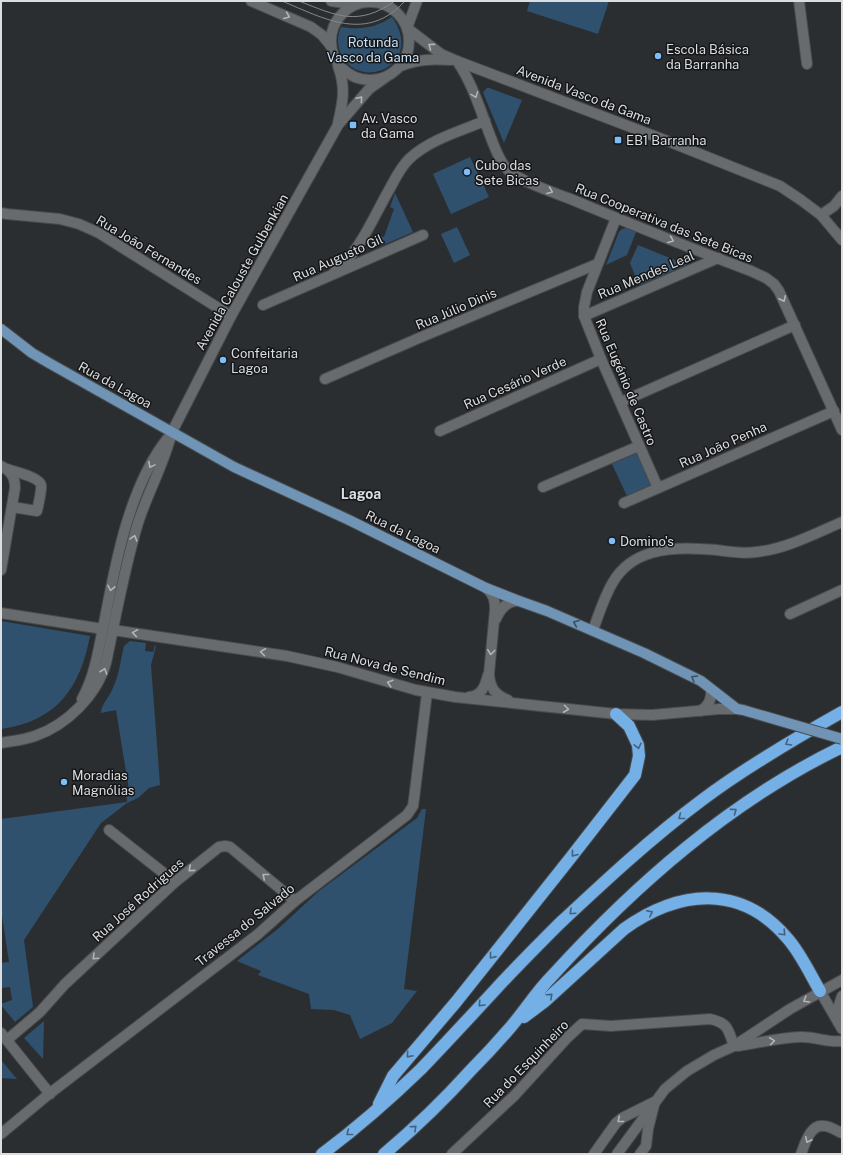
<svg xmlns="http://www.w3.org/2000/svg" width="843" height="1155" font-family="'Public Sans',sans-serif">
<style>
.green{fill:#30516e}
.lines{fill:none;stroke-linecap:round;stroke-linejoin:round}
.street-casing{stroke:#484a4c;stroke-width:12}
.secondary-casing{stroke:#484a4c;stroke-width:12}
.primary-casing{stroke:#484a4c;stroke-width:12}
.highway-casing{stroke:#484a4c;stroke-width:14}
.street{stroke:#676b6e;stroke-width:10}
.secondary{stroke:#676b6e;stroke-width:10}
.primary{stroke:#6f94b5;stroke-width:10}
.highway{stroke:#74afe5;stroke-width:12}
.tram{stroke:#86888b;stroke-width:1}
.primary-bridge-casing{stroke:#484a4c;stroke-width:12;stroke-linecap:butt}
.primary-bridge{stroke:#6f94b5;stroke-width:10}
.oneway{stroke:#b2b5b7}
.oneway2{stroke:#3d4f5f}
.oneway3{stroke:#44627e}
.poi-dot{fill:#7dbef9;stroke:#151618;stroke-width:1.5}
.labels{text-anchor:middle;dominant-baseline:central;stroke-width:3;stroke-linejoin:round;paint-order:stroke}
.park-label{font-size:13px;fill:#c8e0f7;stroke:#151618}
.poi-label{font-size:13px;fill:#dbdddf;stroke:#151618;text-anchor:start}
.street-label{font-size:13px;fill:#dbdddf;stroke:#151618}
.neighbourhood-label{font-size:14px;font-weight:bold;fill:#dbdddf;stroke:#151618}
</style>
<rect width="100%" height="100%" fill="#2b2e31"/>
<g class="green">
<path d="M530,1h79l-11,33 -71,-23z"/>
<path d="M392,17c34,48 -33,76 -51,37 -4,-9 -4,-18 0,-27 20,3 34,1 51,-10z"/>
<path d="M487,88h2l33,12 -18,43 -20,-48 -1,-3z"/>
<path d="M470,157l19,40 -38,17 -18,-40z"/>
<path d="M395,193l18,39 -37,16 4,-12 4,1 10,-28 -4,-2z"/>
<path d="M457,227l13,28 -16,8 -13,-29z"/>
<path d="M626,228l10,4 -9,23 -21,10 13,-33 3,-3z"/>
<path d="M638,245l49,20 -48,20 -9,-22z"/>
<path d="M637,453l14,32 -24,11 -15,-32z"/>
<path d="M1,621l89,15c-10,52 -33,85 -89,93z"/>
<path d="M130,641l16,2 -1,8 8,1 2,-7 1,1 -5,19 9,120 -11,3 -11,10 -11,5 -26,20 -77,117 9,67 -18,15 -14,-17v-1l11,-4 -2,-13 -9,1v-25l8,-1 -8,-53v-90l126,-17 -1,-11 3,-1 -13,-80 -15,3c0,-8 8,-16 11,-23 8,-17 8,-28 12,-44z"/>
<path d="M422,809h4l-22,180 13,2 -25,32 -32,16 -10,-24 -16,-5 -23,-1 -2,-15 -51,-19 3,-4 -24,-10 42,-33 40,-37 98,-73z"/>
<path d="M44,1021l-1,38 -19,-21z"/>
<path d="M1,1060l16,19 -16,-1z"/>
</g>
<g class="lines">
<defs>
<g id="street">
<path d="M799,1l8,63"/>
<path d="M457,61c16,23 24,51 34,77 4,10 8,22 15,30 10,12 46,24 62,30 61,25 121,50 183,73l15,7 8,6 5,7 63,139"/>
<path d="M1,213l6,1 53,5 19,5 20,9 132,83"/>
<path d="M821,215l13,-9 8,-10"/>
<path d="M616,218l-29,74 -3,15v9l17,43 57,129"/>
<path d="M334,273c25,-20 39,-55 55,-83 6,-11 11,-22 20,-31 20,-19 51,-28 76,-38"/>
<path d="M263,305l160,-70"/>
<path d="M584,316l134,-58"/>
<path d="M325,379l94,-41 178,-74"/>
<path d="M621,402l174,-77"/>
<path d="M440,431l161,-72"/>
<path d="M1,466c10,5 14,11 14,22l-14,82"/>
<path d="M7,469c8,3 32,8 34,16 1,6 -3,20 -4,26l-25,-4"/>
<path d="M543,487l96,-41"/>
<path d="M624,503l210,-92"/>
<path d="M1,613l102,16"/>
<path d="M790,614l52,-24"/>
<path d="M593,630c6,-16 11,-33 20,-48 19,-32 55,-35 89,-33 18,0 36,6 54,3 30,-3 58,-18 86,-30"/>
<path d="M109,830l66,52"/>
<path d="M1,1033l49,61"/>
<path d="M7,1040l33,-28 25,-28 110,-102 44,-35 6,-1 5,1 65,54"/>
<path d="M1,1134l48,-40 208,-159 38,-34 112,-86 6,-9 1,-7 13,-106"/>
<path d="M452,1154l63,-59 53,-58 14,-13 29,2 99,-7c19,4 18,11 24,27"/>
<path d="M594,1154l22,-31 6,-5 32,-16"/>
<path d="M640,1154l6,-8 2,-17 6,-24"/>
<path d="M801,1154c4,-10 9,-30 23,-28 6,0 13,5 18,7"/>
</g>
<g id="secondary">
<path d="M251,1l60,26 11,8 9,11"/>
<path d="M331,1l13,2h12"/>
<circle cx="370" cy="41" r="39"/>
<path d="M407,28l34,26 16,7 213,81 110,44 21,14 20,15 21,25"/>
<path d="M407,28l10,-27"/>
<path d="M338,66c8,22 5,35 0,57"/>
<path d="M401,66c17,-7 32,-7 50,-6"/>
<path d="M486,588c8,6 9,13 9,22l-6,64c1,14 6,21 19,26"/>
<path d="M496,619c4,-10 12,-19 23,-18"/>
<path d="M113,630l174,26 50,11 79,23 39,7 161,17 36,1 67,-6h18"/>
<path d="M469,697c13,-1 16,-11 19,-22"/>
<path d="M82,699c14,-25 17,-54 23,-81 11,-58 25,-132 62,-179"/>
<path d="M700,711c9,-5 12,-12 11,-22"/>
<path d="M1,743c11,-2 23,-3 34,-7 32,-11 62,-41 71,-73 10,-47 18,-94 32,-140 10,-31 26,-59 34,-91l59,-116 107,-191 31,-36 17,-12"/>
<path d="M820,991l22,38"/>
<path d="M838,1022l1,-17 3,-9"/>
<path d="M738,1046c21,-3 43,-9 64,-9 14,0 28,6 40,4"/>
<path d="M617,1154l48,-65 22,-18 27,-16 20,-9 56,-37 52,-29"/>
</g>
<path id="primary" d="M1,329l31,24 17,10 185,104 115,53 137,68 33,13 28,10 97,42 57,28 36,28 6,1"/>
<g id="highway">
<path d="M524,1017l20,-15 80,-73c55,-39 117,-46 164,10 13,15 22,35 32,52"/>
<path d="M379,1104l14,-28 63,-74 116,-146 63,-81 4,-19 -1,-11 -9,-19 -13,-12"/>
<path d="M322,1154c35,-26 68,-55 99,-85 25,-26 49,-52 73,-78 21,-23 43,-45 65,-67 46,-43 92,-86 143,-124 44,-33 92,-61 140,-88"/>
<path d="M384,1154c31,-26 60,-54 87,-84 13,-13 26,-27 38,-41 15,-17 27,-37 43,-53 83,-91 178,-175 290,-229"/>
</g>
</defs>
<use href="#street" class="street-casing"/>
<use href="#secondary" class="secondary-casing"/>
<use href="#primary" class="primary-casing"/>
<use href="#highway" class="highway-casing"/>
<use href="#street" class="street"/>
<use href="#secondary" class="secondary"/>
<use href="#primary" class="primary"/>
<use href="#highway" class="highway"/>
<g class="tram">
<path d="M282,1c43,18 85,42 123,0"/>
<path d="M299,1c38,15 59,26 96,0"/>
</g>
<defs>
<path id="primary-bridge" d="M743,710l99,29"/>
</defs>
<use href="#primary-bridge" class="primary-bridge-casing"/>
<use href="#primary-bridge" class="primary-bridge"/>
</g>
<defs><path id="oneway-chevron" d="M-2-3.5L2.5 0L-2 3.5" fill="none" stroke-width="1.6" stroke-linecap="round" stroke-linejoin="round"/></defs>
<g class="oneway">
<use href="#oneway-chevron" transform="translate(287 16) rotate(23)"/>
<use href="#oneway-chevron" transform="translate(431 46) rotate(-144)"/>
<use href="#oneway-chevron" transform="translate(475 95) rotate(69)"/>
<use href="#oneway-chevron" transform="translate(360 99) rotate(-49)"/>
<use href="#oneway-chevron" transform="translate(550 191) rotate(22)"/>
<use href="#oneway-chevron" transform="translate(671 240) rotate(22)"/>
<use href="#oneway-chevron" transform="translate(783 299) rotate(65)"/>
<use href="#oneway-chevron" transform="translate(151 465) rotate(118)"/>
<use href="#oneway-chevron" transform="translate(134 538) rotate(-74)"/>
<use href="#oneway-chevron" transform="translate(111 588) rotate(102)"/>
<use href="#oneway-chevron" transform="translate(135 633) rotate(-172)"/>
<use href="#oneway-chevron" transform="translate(263 652) rotate(-172)"/>
<use href="#oneway-chevron" transform="translate(491 652) rotate(97)"/>
<use href="#oneway-chevron" transform="translate(104 671) rotate(-71)"/>
<use href="#oneway-chevron" transform="translate(390 683) rotate(-163)"/>
<use href="#oneway-chevron" transform="translate(566 709) rotate(7)"/>
<use href="#oneway-chevron" transform="translate(191 869) rotate(140)"/>
<use href="#oneway-chevron" transform="translate(265 876) rotate(-141)"/>
<use href="#oneway-chevron" transform="translate(95 957) rotate(137)"/>
<use href="#oneway-chevron" transform="translate(806 1000) rotate(149)"/>
<use href="#oneway-chevron" transform="translate(772 1041) rotate(-8)"/>
<use href="#oneway-chevron" transform="translate(620 1120) rotate(141)"/>
<use href="#oneway-chevron" transform="translate(808 1140) rotate(116)"/>
</g>
<g class="oneway2">
<use href="#oneway-chevron" transform="translate(576 623) rotate(-157)"/>
<use href="#oneway-chevron" transform="translate(694 678) rotate(-150)"/>
</g>
<g class="oneway3">
<use href="#oneway-chevron" transform="translate(788 743) rotate(149)"/>
<use href="#oneway-chevron" transform="translate(638 746) rotate(77)"/>
<use href="#oneway-chevron" transform="translate(734 811) rotate(-36)"/>
<use href="#oneway-chevron" transform="translate(681 817) rotate(142)"/>
<use href="#oneway-chevron" transform="translate(574 854) rotate(128)"/>
<use href="#oneway-chevron" transform="translate(572 912) rotate(137)"/>
<use href="#oneway-chevron" transform="translate(650 913) rotate(-27)"/>
<use href="#oneway-chevron" transform="translate(783 933) rotate(47)"/>
<use href="#oneway-chevron" transform="translate(492 956) rotate(129)"/>
<use href="#oneway-chevron" transform="translate(550 996) rotate(-42)"/>
<use href="#oneway-chevron" transform="translate(481 1004) rotate(133)"/>
<use href="#oneway-chevron" transform="translate(409 1055) rotate(131)"/>
<use href="#oneway-chevron" transform="translate(414 1128) rotate(-42)"/>
<use href="#oneway-chevron" transform="translate(349 1133) rotate(142)"/>
</g>
<g class="poi-dot">
<circle cx="658" cy="56" r="4"/>
<rect x="349" y="121" width="8" height="8" rx="2"/>
<rect x="614" y="136" width="8" height="8" rx="2"/>
<circle cx="467" cy="172" r="4"/>
<circle cx="223" cy="360" r="4"/>
<circle cx="612" cy="541" r="4"/>
<circle cx="64" cy="782" r="4"/>
</g>
<g class="labels">
<g class="park-label">
<text x="373" y="42">Rotunda<tspan x="373" dy="15">Vasco da Gama</tspan></text>
</g>
<g class="poi-label">
<text x="666" y="49">Escola Básica<tspan x="666" dy="15">da Barranha</tspan></text>
<text x="361" y="118">Av. Vasco<tspan x="361" dy="15">da Gama</tspan></text>
<text x="626" y="140">EB1 Barranha</text>
<text x="475" y="165">Cubo das<tspan x="475" dy="15">Sete Bicas</tspan></text>
<text x="231" y="353">Confeitaria<tspan x="231" dy="15">Lagoa</tspan></text>
<text x="620" y="541">Domino's</text>
<text x="72" y="775">Moradias<tspan x="72" dy="15">Magnólias</tspan></text>
</g>
<g class="street-label">
<text transform="translate(584 95) rotate(21)">Avenida Vasco da Gama</text>
<text transform="translate(664 223) rotate(22)">Rua Cooperativa das Sete Bicas</text>
<text transform="translate(149 250) rotate(31)">Rua João Fernandes</text>
<text transform="translate(338 258) rotate(-24)">Rua Augusto Gil</text>
<text transform="translate(242 272) rotate(-61)">Avenida Calouste Gulbenkian</text>
<text transform="translate(646 275) rotate(-23)">Rua Mendes Leal</text>
<text transform="translate(456 309) rotate(-23)">Rua Júlio Dinis</text>
<text transform="translate(626 382) rotate(67)">Rua Eugénio de Castro</text>
<text transform="translate(515 383) rotate(-24)">Rua Cesário Verde</text>
<text transform="translate(115 385) rotate(29)">Rua da Lagoa</text>
<text transform="translate(723 445) rotate(-24)">Rua João Penha</text>
<text transform="translate(403 532) rotate(26)">Rua da Lagoa</text>
<text transform="translate(385 666) rotate(14)">Rua Nova de Sendim</text>
<text transform="translate(138 900) rotate(-42)">Rua José Rodrigues</text>
<text transform="translate(245 925) rotate(-39)">Travessa do Salvado</text>
<text transform="translate(526 1064) rotate(-46)">Rua do Esquinheiro</text>
</g>
<g class="neighbourhood-label">
<text x="361" y="494">Lagoa</text>
</g>
</g>
<rect width="843" height="1155" fill="none" stroke="#dbdddf" stroke-width="4"/>
</svg>
